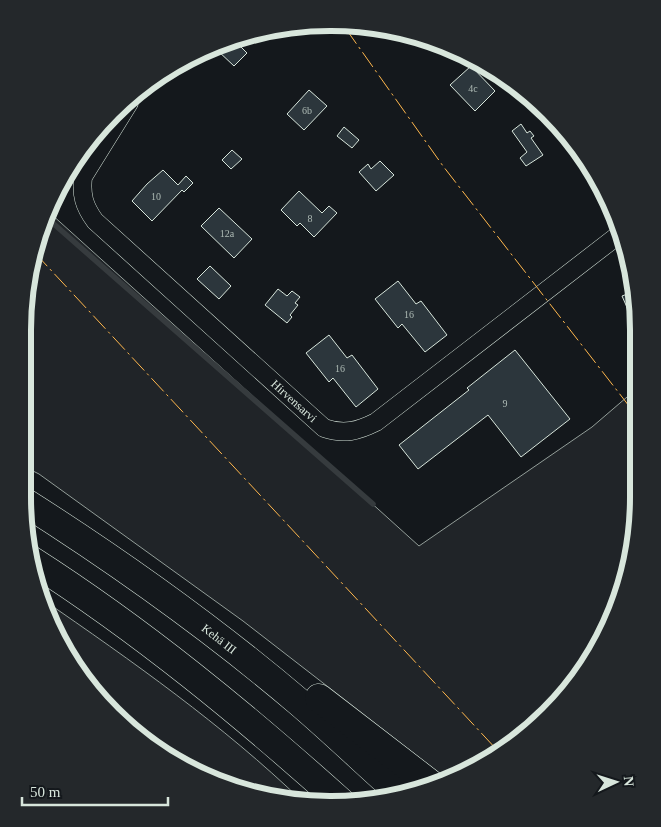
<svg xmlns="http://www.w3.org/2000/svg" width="661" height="827" font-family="'Times New Roman',serif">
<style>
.green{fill:#202428;stroke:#939e99}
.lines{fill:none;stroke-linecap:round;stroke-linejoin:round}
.stream{stroke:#363b3e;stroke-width:5.5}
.building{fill:#2c363c;stroke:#d8e6dc}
.street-casing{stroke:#d8e6dc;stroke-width:19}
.highway-casing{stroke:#d8e6dc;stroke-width:29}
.street{stroke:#14181c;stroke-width:18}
.highway{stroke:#14181c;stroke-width:28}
.power{stroke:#ffb74d;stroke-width:1;stroke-dasharray:18 4 2.5 4;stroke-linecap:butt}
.labels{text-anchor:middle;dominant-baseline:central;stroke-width:4;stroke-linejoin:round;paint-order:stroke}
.number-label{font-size:10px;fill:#adbab4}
.street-label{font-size:12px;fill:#d8e6dc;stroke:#14181c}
.rim{fill:none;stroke:#d8e6dc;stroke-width:6}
</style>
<rect width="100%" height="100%" fill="#14181c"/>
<g class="green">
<path d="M50,213l369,333 173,-119 42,-36 2,3 -3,162 -18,59 -40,69 -91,79 -37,16 -204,-158 -204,-147 -16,-8c0,-73 -10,-190 27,-253z"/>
<path d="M42,599c90,62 181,126 260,202l-51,-7 -75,-31 -63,-49 -49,-64z"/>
</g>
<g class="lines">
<path class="stream" d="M47,218l326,286"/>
</g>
<g class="building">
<path d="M237,43l10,10 -13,13 -17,-16z"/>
<path d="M471,66l24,25 -20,20 -25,-26z"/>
<path d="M309,90l18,16 -23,24 -17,-16z"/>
<path d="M521,124l6,9 3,-2 4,5 -3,2 12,17 -17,11 -6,-8 7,-6 -15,-21z"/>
<path d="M344,127l15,13 -7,8 -15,-12z"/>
<path d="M232,150l10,9 -11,10 -9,-9z"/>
<path d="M380,161l14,14 -18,16 -17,-19 9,-8 3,5z"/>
<path d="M163,170l15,15 8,-9 7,7 -9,9 -2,-2 -30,31 -20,-20 15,-17z"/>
<path d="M299,191l23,22 7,-7 8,7 -23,24 -14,-14 -3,3 -16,-16z"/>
<path d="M219,208l33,31 -18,19 -33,-32z"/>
<path d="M210,266l21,20 -12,13 -22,-20z"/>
<path d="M398,281l18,23 5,-3 26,34 -22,17 -23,-28 -4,4 -23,-29z"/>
<path d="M278,289l9,7 5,-5 8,6 -5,6 3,2 -8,10 2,2 -5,6 -22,-18z"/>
<path d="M635,291l3,19 -1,20 -15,-34z"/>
<path d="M329,335l18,23 5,-3 26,34 -22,18 -23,-29 -4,4 -23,-29z"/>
<path d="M515,350l55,69 -49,38 -33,-42 -70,54 -19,-24 70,-55 -2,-2z"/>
</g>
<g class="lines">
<defs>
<path id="street" d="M129,103l-46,74c-2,18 1,29 12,44l229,207c20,7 34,3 52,-6l245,-189"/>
<g id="highway">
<path d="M23,501c96,61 190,128 277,202 35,30 68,62 102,92"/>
<path d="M31,560c111,71 213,155 311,243"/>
<path d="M319,698l113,87"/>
</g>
</defs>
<use href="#street" class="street-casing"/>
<use href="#highway" class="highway-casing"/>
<use href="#street" class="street"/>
<use href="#highway" class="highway"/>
<g class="power">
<path d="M346,29l97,137 193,249"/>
<path d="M35,253l463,498"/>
</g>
</g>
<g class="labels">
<g class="number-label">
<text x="473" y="88">4c</text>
<text x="307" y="110">6b</text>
<text x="156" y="196">10</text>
<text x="310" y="218">8</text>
<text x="227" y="233">12a</text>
<text x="409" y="314">16</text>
<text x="340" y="368">16</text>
<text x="505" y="403">9</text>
</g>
<g class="street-label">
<text transform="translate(294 401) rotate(42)">Hirvensarvi</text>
<text transform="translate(219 639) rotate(38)">Kehä III</text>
</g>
</g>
<path d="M0 0H661V827H0ZM330 31H331A299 299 0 0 1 630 330V497A299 299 0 0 1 331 796H330A299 299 0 0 1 31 497V330A299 299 0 0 1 330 31Z" fill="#24282b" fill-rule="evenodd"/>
<path class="rim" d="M330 31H331A299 299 0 0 1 630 330V497A299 299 0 0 1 331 796H330A299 299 0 0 1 31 497V330A299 299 0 0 1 330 31Z"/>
<g transform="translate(616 782) rotate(86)" stroke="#14181c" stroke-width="4" paint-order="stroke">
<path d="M0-4L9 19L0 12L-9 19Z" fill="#d8e6dc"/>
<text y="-8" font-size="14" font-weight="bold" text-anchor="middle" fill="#d8e6dc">N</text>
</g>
<path d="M22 797v8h146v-8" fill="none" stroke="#d8e6dc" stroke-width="2.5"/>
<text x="30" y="797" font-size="15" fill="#d8e6dc" stroke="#14181c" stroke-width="4" paint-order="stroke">50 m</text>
</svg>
